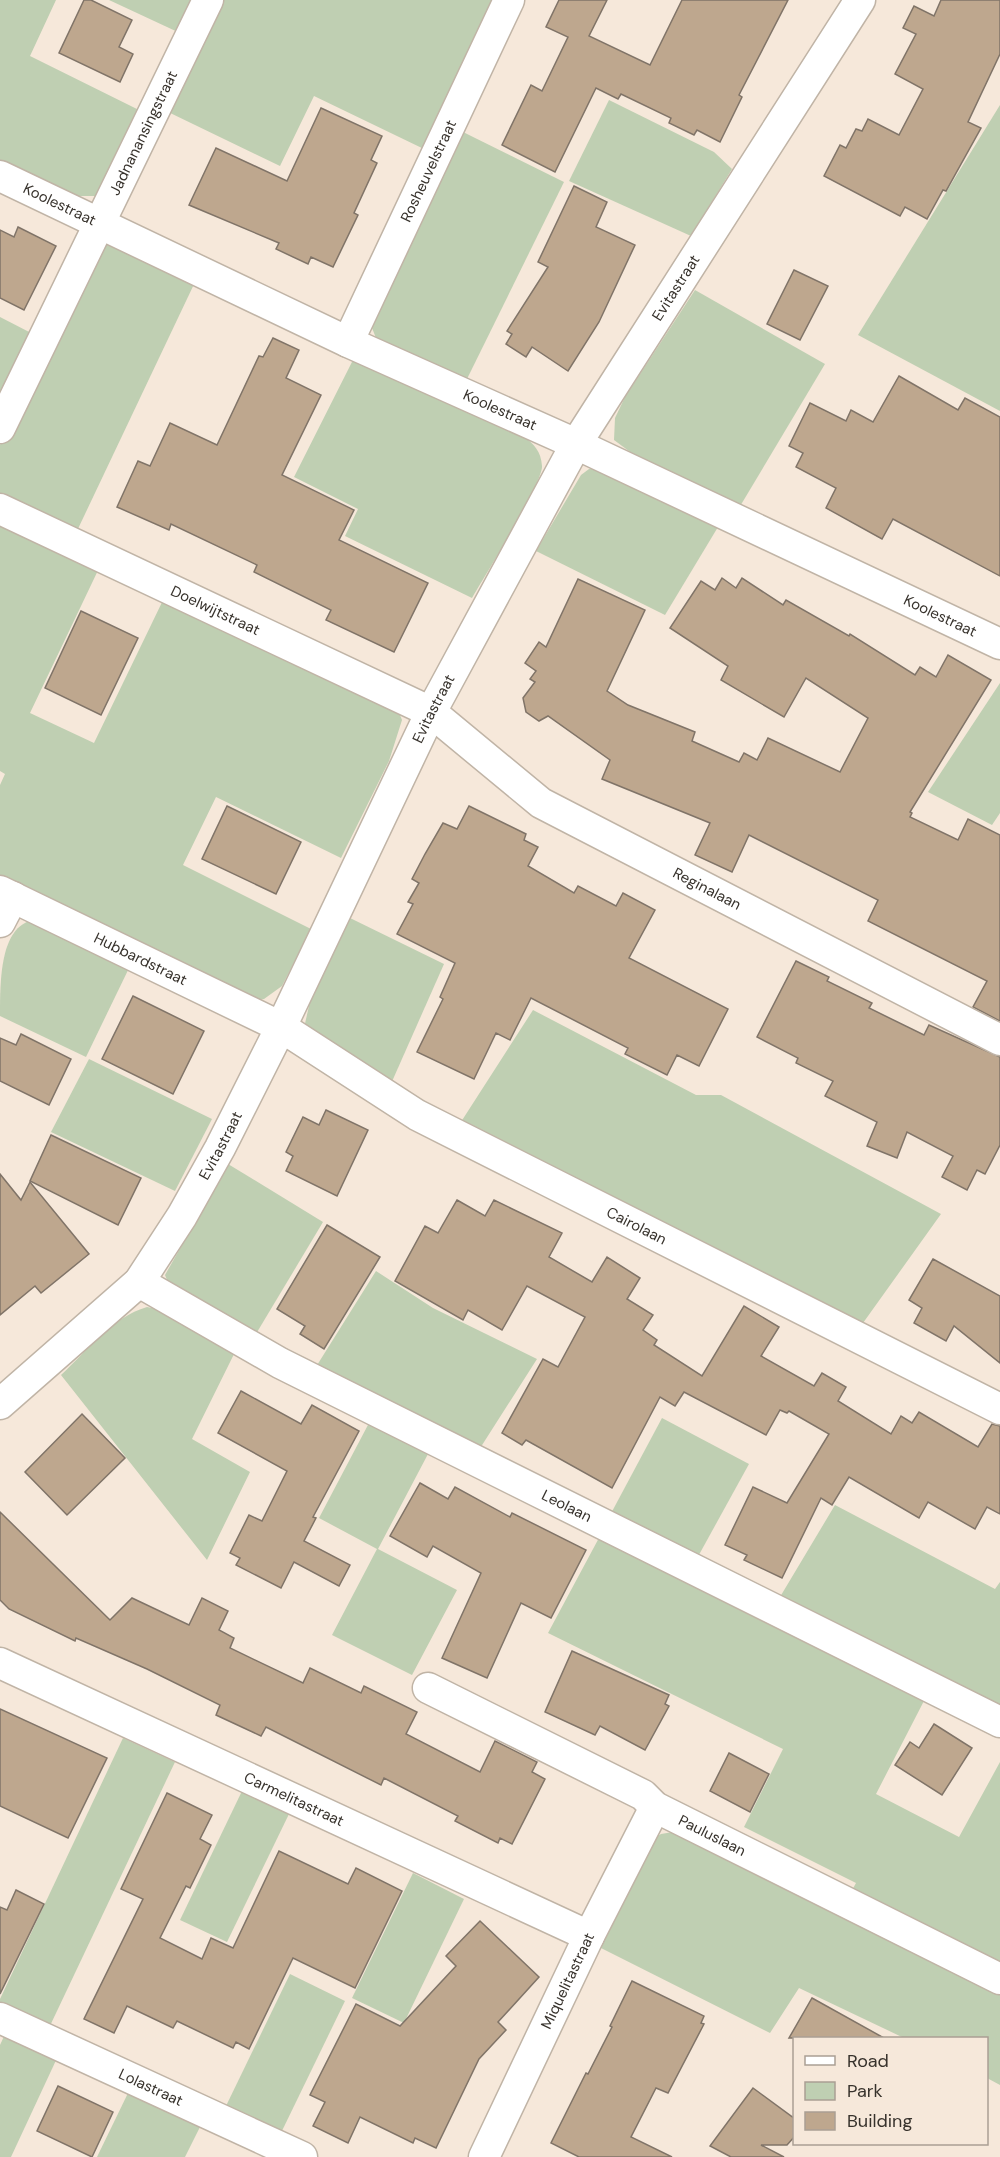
<svg xmlns="http://www.w3.org/2000/svg" width="1000" height="2157" font-family="'DM Sans',sans-serif">
<style>
.green{fill:#bfcfb2}
.building{fill:#bea78e;stroke:#807468;stroke-width:1.5}
.lines{fill:none;stroke-linecap:round;stroke-linejoin:round}
.street-casing{stroke:#c0b4a6;stroke-width:33}
.street{stroke:#fff;stroke-width:30}
.labels{text-anchor:middle;dominant-baseline:central;stroke-width:5;stroke-linejoin:round;paint-order:stroke}
.street-label{font-size:15px;fill:#37322c;stroke:#f6e8da}
</style>
<rect width="100%" height="100%" fill="#f6e8da"/>
<g class="green">
<path d="M0,0h56l-26,56 115,57 -46,83h-32l-67,-32z"/>
<path d="M109,0h88l-15,34z"/>
<path d="M217,0h282l-73,150 -112,-54 -34,70 -116,-56z"/>
<path d="M609,100l105,52 18,17 -41,67 -122,-55z"/>
<path d="M1000,105v306l-142,-76z"/>
<path d="M461,131l103,51 -99,201 -79,-39 -10,-6 -6,-15z"/>
<path d="M105,241l91,39 -120,253 -76,-29v-59l89,-185z"/>
<path d="M695,290l130,74 -86,144 -94,-45 -31,-23 1,-22 10,-21z"/>
<path d="M0,317l35,18 -35,70z"/>
<path d="M355,356l168,80c11,8 18,15 19,30 1,17 -58,111 -70,132l-127,-62 13,-27 -64,-32z"/>
<path d="M599,467l122,55 -56,93 -129,-64 45,-76 8,-6z"/>
<path d="M0,518l102,44 -72,151 64,30 72,-149 232,116 4,10 -13,41 -48,97 -125,-61 -33,68 128,64 -29,57 -18,13 -12,2 -252,-122v-94l5,-11 -5,-3z"/>
<path d="M1000,683v130l-8,12 -64,-33z"/>
<path d="M350,918l94,46 -54,122 -86,-58 7,-31z"/>
<path d="M33,920l98,44 -45,93 -86,-41c0,-36 0,-89 33,-96z"/>
<path d="M533,1010l163,85h25l220,119 -83,116 -399,-205z"/>
<path d="M89,1059l123,60 -37,72 -124,-59z"/>
<path d="M228,1164l95,58 -70,117 -84,-54 -4,-10z"/>
<path d="M376,1271l57,37 104,51 -60,94 -163,-83z"/>
<path d="M147,1307l14,3 76,38 -45,91 58,33 -43,88 -146,-185c26,-24 51,-58 86,-68z"/>
<path d="M662,1418l87,46 -54,98 -87,-43z"/>
<path d="M369,1423l59,31 -50,95 79,41 -45,85 -80,-40 45,-86 -58,-31z"/>
<path d="M835,1505l160,84 5,-7v131l-223,-111z"/>
<path d="M600,1536l326,161 -50,97 83,43 41,-75v207l-150,-75 6,-11 -112,-56 39,-78 -235,-116z"/>
<path d="M123,1738l52,24 -127,268 -48,-23v-8z"/>
<path d="M242,1791l47,23 -62,128 -47,-22z"/>
<path d="M673,1832l327,159v94l-13,-7 -1,-40h-82l-105,-50 -29,45 -173,-87 54,-106 10,-6z"/>
<path d="M413,1873l51,26 -60,124 -52,-25z"/>
<path d="M290,1974l55,27 -65,134 -55,-27z"/>
<path d="M6,2032l52,24 -47,101h-11v-112z"/>
<path d="M129,2091l72,34 -16,32h-88z"/>
</g>
<g class="building">
<path d="M84,0h7l41,20 -13,27 14,7 -13,28 -61,-29z"/>
<path d="M559,0h48l-18,36 61,29 32,-65h106l-49,95 3,2 -22,45 -23,-12 -3,5 -25,-12 2,-5 -50,-24 -3,5 -22,-11 -41,84 -53,-27 29,-60 11,6 26,-54 -22,-10z"/>
<path d="M941,0h59v54l-32,68 13,6 -35,63 -3,-1 -16,29 -22,-12 -5,9 -76,-40 16,-31 6,3 10,-19 6,2 6,-12 31,16 24,-46 -28,-15 21,-40 -13,-6 11,-22 20,10z"/>
<path d="M321,108l61,28 -11,24 6,3 -23,50 4,2 -25,52 -22,-10 -3,7 -32,-15 3,-6 -90,-38 27,-57 71,33z"/>
<path d="M574,186l33,16 -11,25 39,18 -36,77 -31,49 -36,-24 -6,10 -20,-13 6,-10 -5,-3 41,-64 -10,-5z"/>
<path d="M18,227l38,19 -32,64 -24,-12v-68l14,7z"/>
<path d="M794,270l34,16 -28,54 -33,-16z"/>
<path d="M273,338l26,12 -13,28 35,17 -39,80 72,35 -15,30 89,43 -34,69 -68,-32 5,-10 -77,-38 3,-7 -86,-41 -2,6 -52,-23 21,-46 12,5 20,-43 47,22 42,-89 4,1z"/>
<path d="M899,376l59,34 7,-12 35,19v159l-107,-57 -11,20 -56,-31 10,-20 -40,-21 7,-14 -14,-7 21,-43 36,18 5,-11 22,12z"/>
<path d="M722,578l14,10 6,-10 41,27 3,-5 63,36 1,-2 65,41 5,-8 16,10 12,-22 43,25 -81,132 2,1 -2,4 48,23 10,-21 32,16v186l-27,-14 14,-26 -119,-60 10,-21 -129,-65 -17,37 -37,-17 15,-32 -108,-44 8,-19 -62,-44 -9,5 -13,-9 -3,-14 12,-16 -5,-3 6,-8 -11,-8 14,-21 7,5 32,-68 67,31 -38,81 21,14 67,27 -3,9 47,21 5,-9 13,7 11,-22 72,34 28,-54 -62,-40 -22,39 -63,-37 7,-14 -58,-38 31,-47 14,9z"/>
<path d="M81,611l57,27 -37,77 -56,-27z"/>
<path d="M227,806l74,36 -25,52 -74,-35z"/>
<path d="M469,806l57,28 -2,6 14,7 -10,19 46,27 4,-7 38,20 7,-13 32,17 -26,48 99,51 -29,57 -22,-11 -10,20 -42,-21 3,-6 -97,-50 -21,42 -14,-7 -22,46 -57,-27 26,-53 -3,-2 15,-34 -58,-29 16,-30 -5,-2 11,-19 -7,-4 13,-25 18,-31 14,6z"/>
<path d="M796,961l33,16 -2,4 45,22 -3,5 55,27 5,-10 71,32v88l-15,29 -8,-4 -10,20 -25,-13 11,-21 -46,-24 -10,26 -30,-12 10,-24 -52,-26 8,-15 -37,-18 2,-5 -41,-21z"/>
<path d="M133,996l71,35 -31,63 -71,-35z"/>
<path d="M21,1034l50,25 -22,46 -49,-24v-43l16,7z"/>
<path d="M326,1110l42,20 -31,66 -51,-25 7,-15 -7,-4 17,-35 16,8z"/>
<path d="M51,1135l90,43 -23,47 -88,-44z"/>
<path d="M0,1174l21,26 9,-18 59,72 -48,39 -6,-7 -35,29z"/>
<path d="M457,1200l28,16 9,-16 68,33 -13,24 43,25 15,-25 33,21 -13,21 26,16 -10,15 14,10 -3,5 48,31 42,-70 35,21 -18,29 53,30 8,-13 24,14 -8,14 53,33 10,-18 11,7 7,-11 59,35 14,-23 8,2v88l-13,-7 -12,22 -47,-27 -9,16 -70,-41 -17,28 -11,-7 -39,80 -38,-18 3,-5 -22,-10 28,-58 34,16 42,-69 -40,-23 -2,2 -7,-3 -14,25 -82,-43 -9,14 -15,-9 -48,91 -86,-48 -4,5 -20,-12 41,-74 15,8 27,-50 -58,-31 -25,44 -34,-20 -5,10 -68,-39 30,-55 13,7z"/>
<path d="M327,1225l53,32 -56,92 -24,-15 5,-8 -28,-17z"/>
<path d="M933,1259l67,37v67l-46,-37 -8,15 -32,-18 8,-15 -13,-8z"/>
<path d="M241,1391l60,33 11,-19 47,26 -46,86 3,1 -12,23 46,24 -11,21 -45,-24 -13,26 -45,-23 4,-7 -10,-5 19,-38 13,6 25,-50 -69,-38z"/>
<path d="M82,1414l43,44 -58,57 -42,-43z"/>
<path d="M420,1483l28,16 7,-12 55,30 2,-4 74,37 -35,68 -30,-15 -34,75 -45,-20 39,-85 -48,-27 -6,11 -37,-21z"/>
<path d="M0,1512l110,108 22,-22 57,27 13,-27 26,13 -9,19 15,8 -4,10 73,35 7,-15 51,25 3,-7 53,26 -11,22 74,38 15,-31 42,21 -5,10 13,7 -33,65 -12,-6 -2,5 -43,-22 3,-5 -74,-38 -3,7 -115,-58 -5,9 -45,-21 4,-10 -73,-36 -71,-31 -1,3 -66,-32 -9,-9z"/>
<path d="M572,1651l97,44 -4,9 4,2 -24,44 -45,-24 -5,9 -50,-23z"/>
<path d="M0,1709l107,49 -39,80 -68,-32z"/>
<path d="M934,1724l38,24 -30,47 -47,-30 15,-23 9,6z"/>
<path d="M729,1753l40,21 -19,38 -40,-21z"/>
<path d="M167,1793l45,22 -12,24 11,6 -21,43 -4,-2 -26,52 42,21 9,-21 22,10 46,-97 69,33 8,-16 46,23 -47,97 -62,-30 -44,91 -13,-7 -3,6 -56,-27 -4,7 -46,-22 -13,27 -30,-14 59,-120 -22,-10z"/>
<path d="M16,1890l28,14 -44,90v-87l7,3z"/>
<path d="M480,1921l59,56 -41,45 8,8 -27,29 -43,89 -21,-10 -2,5 -53,-26 -12,26 -35,-17 12,-24 -15,-7 46,-91 44,22 56,-60 -10,-10z"/>
<path d="M632,1981l72,35 -3,7 3,1 -36,69 -12,-5 -25,49 41,20h-93l-28,-14 35,-70 2,1 24,-47 -2,-1z"/>
<path d="M812,1998l72,40h-95z"/>
<path d="M58,2086l55,26 -21,45 -55,-26z"/>
<path d="M753,2088l42,31v17l-8,9h-26l23,12h-53l-21,-11z"/>
</g>
<g class="lines">
<defs>
<g id="street">
<path id="s1" d="M0,176l348,166 228,102 424,200"/>
<path id="s2" d="M348,342l161,-342"/>
<path id="s3" d="M0,428l208,-428"/>
<path id="s4" d="M0,509l431,203 110,91 459,237"/>
<path id="s5" d="M0,891l281,136 136,88 583,294"/>
<path d="M0,922l13,-25"/>
<path id="s6" d="M139,1282l141,81 720,359"/>
<path id="s7" d="M0,1404l139,-122 43,-66 38,-68 61,-121 150,-315 145,-268 284,-444"/>
<path id="s8" d="M0,1663l589,273"/>
<path id="s9" d="M428,1688l215,107 12,12 345,172"/>
<path id="s10" d="M0,2018l302,139"/>
<path id="s11" d="M484,2157l105,-221 66,-129"/>
</g>
</defs>
<use href="#street" class="street-casing"/>
<use href="#street" class="street"/>
</g>
<g class="labels">
<g class="street-label">
<text stroke="none"><textPath href="#s3" startOffset="328">Jadnanansingstraat</textPath></text>
<text stroke="none"><textPath href="#s2" startOffset="189">Rosheuvelstraat</textPath></text>
<text stroke="none"><textPath href="#s1" startOffset="66">Koolestraat</textPath></text>
<text stroke="none"><textPath href="#s7" startOffset="1316">Evitastraat</textPath></text>
<text stroke="none"><textPath href="#s1" startOffset="552">Koolestraat</textPath></text>
<text stroke="none"><textPath href="#s4" startOffset="238">Doelwijtstraat</textPath></text>
<text stroke="none"><textPath href="#s1" startOffset="1038">Koolestraat</textPath></text>
<text stroke="none"><textPath href="#s7" startOffset="830">Evitastraat</textPath></text>
<text stroke="none"><textPath href="#s4" startOffset="806">Reginalaan</textPath></text>
<text stroke="none"><textPath href="#s5" startOffset="156">Hubbardstraat</textPath></text>
<text stroke="none"><textPath href="#s7" startOffset="344">Evitastraat</textPath></text>
<text stroke="none"><textPath href="#s5" startOffset="720">Cairolaan</textPath></text>
<text stroke="none"><textPath href="#s6" startOffset="483">Leolaan</textPath></text>
<text stroke="none"><textPath href="#s8" startOffset="324">Carmelitastraat</textPath></text>
<text stroke="none"><textPath href="#s9" startOffset="321">Pauluslaan</textPath></text>
<text stroke="none"><textPath href="#s11" startOffset="195">Miquelitastraat</textPath></text>
<text stroke="none"><textPath href="#s10" startOffset="166">Lolastraat</textPath></text>
</g>
</g>
<rect x="793" y="2037" width="195" height="108" fill="#f6e8da" stroke="#aa9f94" stroke-width="1.5"/>
<rect x="805" y="2056" width="30" height="9" fill="#ffffff" stroke="#aa9f94" stroke-width="1.5"/>
<text x="847" y="2067" font-size="18" fill="#37322c">Road</text>
<rect x="805" y="2082" width="30" height="18" fill="#bfcfb2" stroke="#aa9f94" stroke-width="1.5"/>
<text x="847" y="2097" font-size="18" fill="#37322c">Park</text>
<rect x="805" y="2112" width="30" height="18" fill="#bea78e" stroke="#aa9f94" stroke-width="1.5"/>
<text x="847" y="2127" font-size="18" fill="#37322c">Building</text>
</svg>
